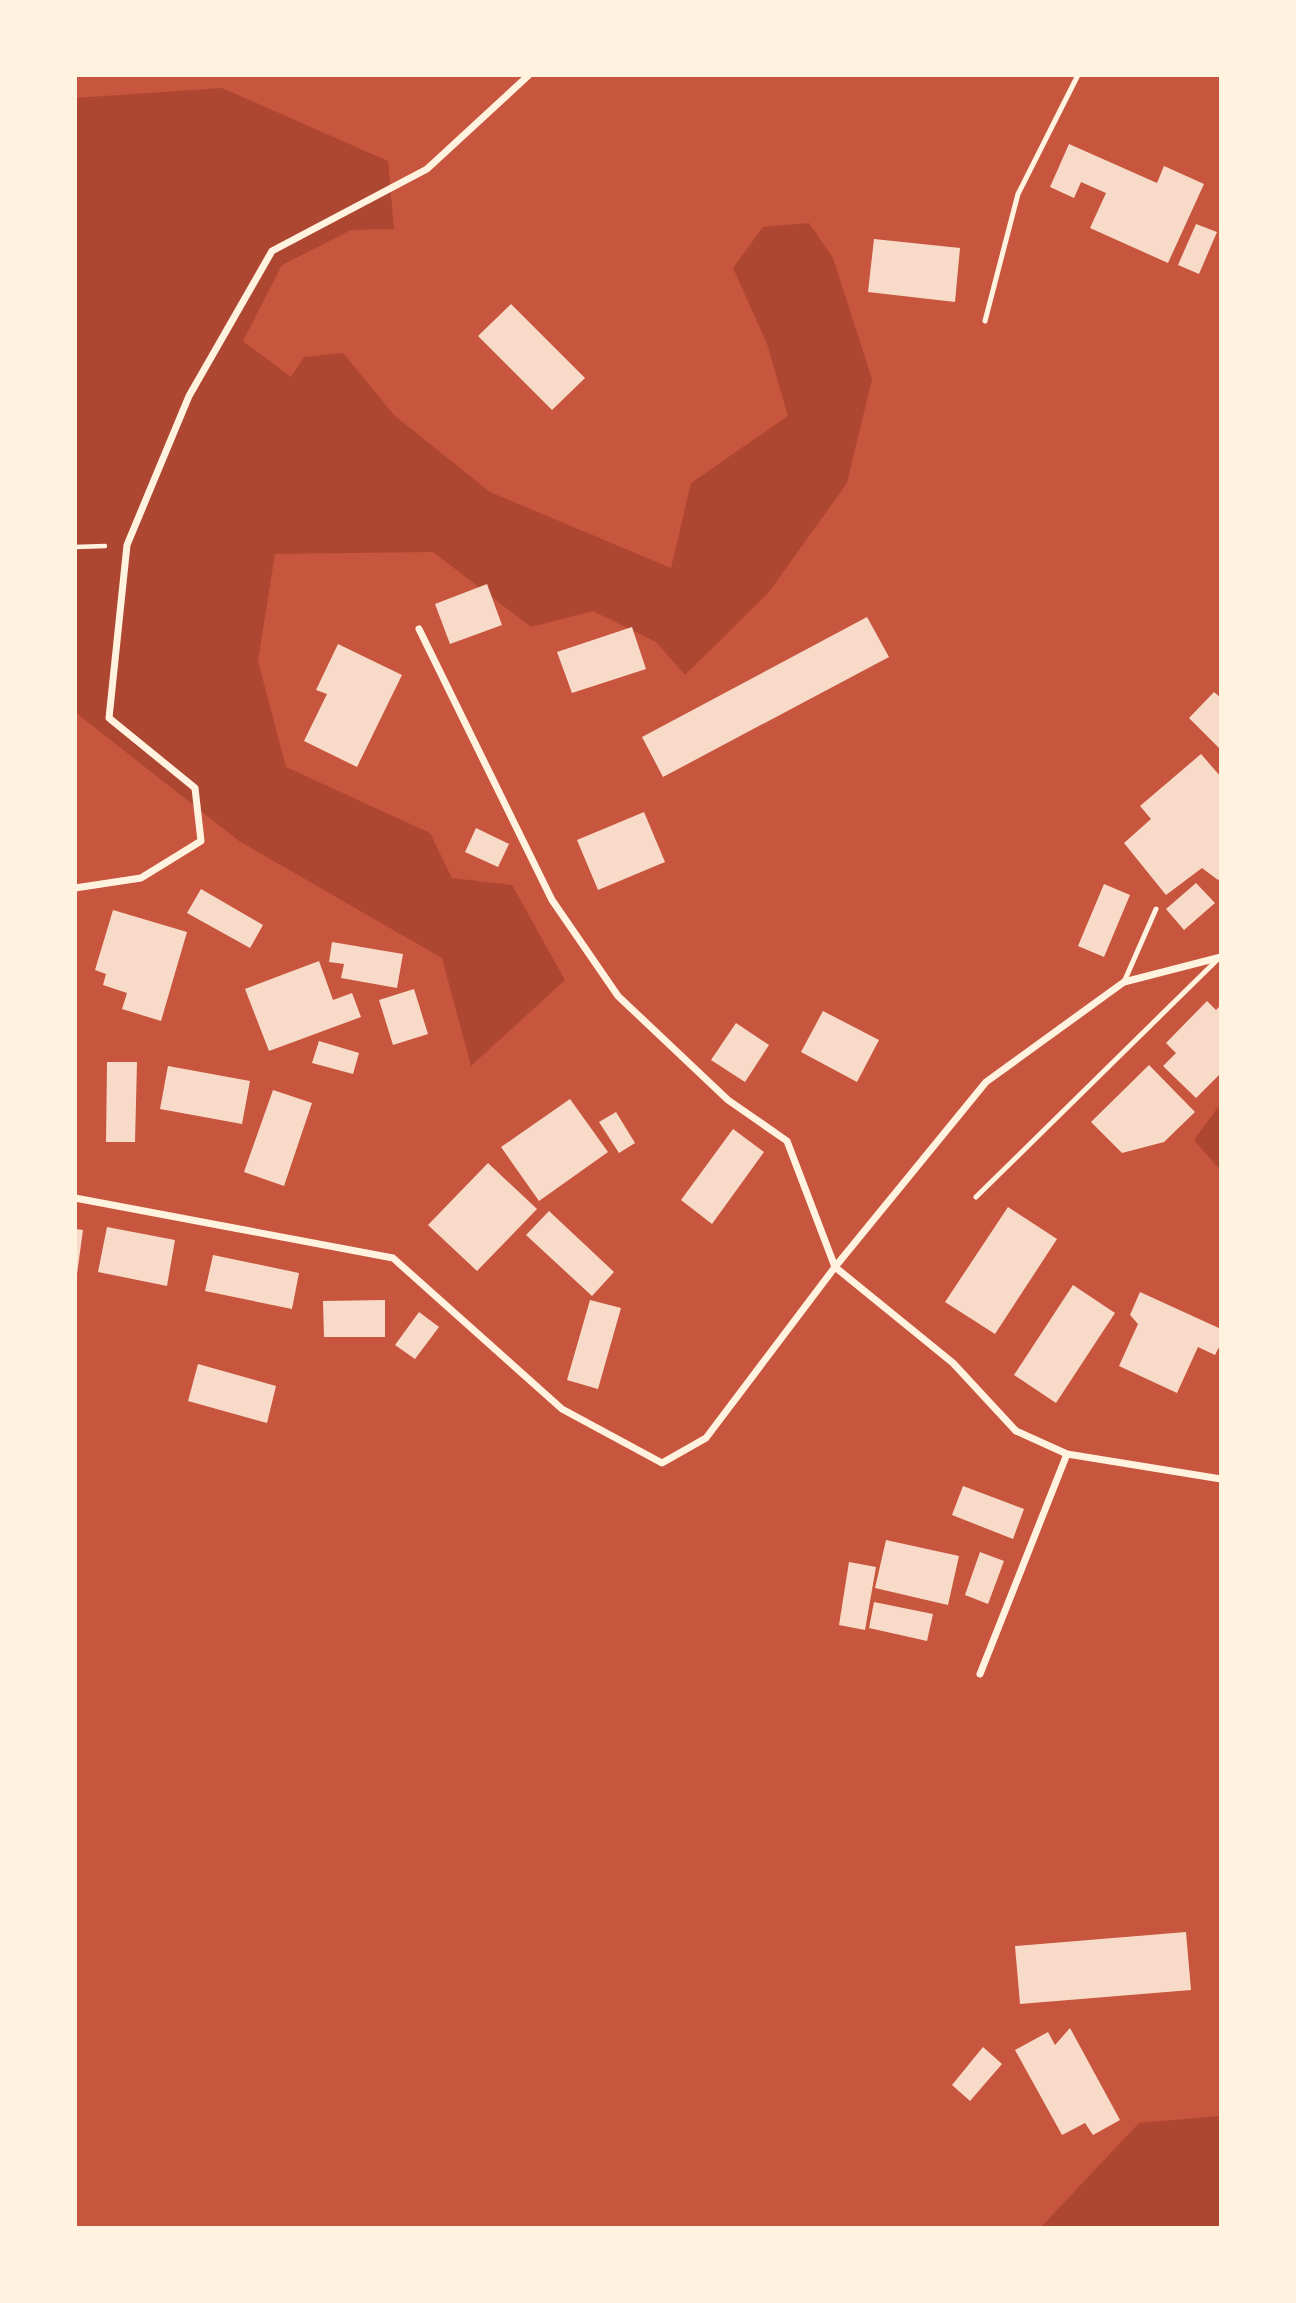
<svg xmlns="http://www.w3.org/2000/svg" width="1296" height="2303" font-family="Overpass,sans-serif">
<style>
.green{fill:#ae4732}
.building{fill:#f7dbc8}
.lines{fill:none;stroke-linecap:round;stroke-linejoin:round}
.path{stroke:#fff3e0;stroke-width:4.5}
.service{stroke:#fff3e0;stroke-width:5}
.minor{stroke:#fff3e0;stroke-width:7}
</style>
<rect width="100%" height="100%" fill="#c8553d"/>
<g class="green">
<path d="M222,88l166,73 6,68 -43,1 -69,35 -39,76 48,36 13,-20 39,-4 51,62 96,77 181,76 20,-85 97,-67 -21,-72 -34,-76 30,-41 46,-4 24,35 39,121 -25,104 -78,109 -84,83 -29,-33 -63,-31 -62,16 -98,-75 -158,2 -17,107 28,106 144,66 22,45 60,7 53,95 -94,86 -29,-108 -203,-117 -164,-129v-614z"/>
<path d="M1221,1103v68l-27,-31z"/>
<path d="M1221,2116v112h-181l99,-105z"/>
</g>
<g class="building">
<path d="M1069,144l88,39 7,-17 40,18 -36,79 -78,-35 16,-35 -25,-11 -7,16 -24,-11z"/>
<path d="M1196,224l21,8 -18,42 -21,-9z"/>
<path d="M874,239l86,9 -5,54 -87,-10z"/>
<path d="M511,304l74,74 -33,32 -74,-74z"/>
<path d="M487,584l15,41 -52,19 -15,-40z"/>
<path d="M867,617l22,40 -226,120 -21,-40z"/>
<path d="M632,627l14,42 -74,24 -15,-41z"/>
<path d="M338,644l64,31 -45,92 -53,-26 23,-47 -11,-4z"/>
<path d="M1214,692l7,6v52l-32,-32z"/>
<path d="M1201,754l20,23v100l-3,3 -16,-12 -36,27 -42,-52 27,-24 -11,-13z"/>
<path d="M644,812l21,50 -67,28 -21,-50z"/>
<path d="M476,828l33,16 -11,23 -33,-15z"/>
<path d="M1196,883l19,20 -31,27 -18,-21z"/>
<path d="M1104,884l26,11 -26,62 -26,-11z"/>
<path d="M201,889l62,36 -13,23 -63,-35z"/>
<path d="M113,910l74,22 -26,89 -39,-12 5,-16 -24,-8 3,-11 -11,-4z"/>
<path d="M332,942l71,12 -6,34 -56,-10 3,-14 -15,-2z"/>
<path d="M319,961l14,39 19,-7 9,24 -92,34 -24,-62z"/>
<path d="M414,989l14,45 -35,11 -14,-45z"/>
<path d="M1207,1001l9,9 5,-5v68l-25,25 -33,-32 13,-13 -10,-10z"/>
<path d="M823,1011l56,29 -22,42 -56,-30z"/>
<path d="M736,1023l33,22 -24,37 -34,-22z"/>
<path d="M319,1041l40,12 -6,21 -41,-11z"/>
<path d="M107,1062h30l-2,80h-29z"/>
<path d="M1149,1065l46,47 -31,30 -42,11 -31,-31z"/>
<path d="M168,1066l82,15 -8,43 -82,-15z"/>
<path d="M273,1090l39,13 -28,83 -40,-14z"/>
<path d="M570,1099l38,53 -69,49 -38,-54z"/>
<path d="M616,1112l19,31 -16,10 -20,-31z"/>
<path d="M733,1129l31,23 -52,72 -31,-24z"/>
<path d="M488,1163l49,46 -60,62 -49,-46z"/>
<path d="M1008,1207l49,32 -62,95 -50,-32z"/>
<path d="M549,1211l65,61 -22,24 -66,-61z"/>
<path d="M107,1227l68,13 -8,46 -69,-14z"/>
<path d="M75,1229l8,1 -6,44h-2z"/>
<path d="M213,1255l86,18 -7,36 -87,-18z"/>
<path d="M1073,1285l42,28 -59,90 -42,-28z"/>
<path d="M1140,1292l81,37v14l-6,12 -17,-8 -21,46 -58,-27 19,-42 -8,-9z"/>
<path d="M385,1300v37h-61l-1,-36z"/>
<path d="M590,1300l31,8 -23,81 -31,-9z"/>
<path d="M419,1312l20,15 -24,32 -20,-14z"/>
<path d="M198,1364l78,22 -9,37 -79,-22z"/>
<path d="M963,1486l61,23 -11,30 -61,-24z"/>
<path d="M886,1540l73,16 -11,49 -73,-17z"/>
<path d="M980,1552l24,9 -16,43 -23,-9z"/>
<path d="M849,1562l27,5 -11,63 -26,-5z"/>
<path d="M874,1602l59,12 -6,27 -58,-13z"/>
<path d="M1186,1932l5,58 -171,14 -5,-58z"/>
<path d="M1070,2028l50,92 -27,15 -8,-12 -23,12 -47,-85 33,-18 7,13z"/>
<path d="M983,2047l19,17 -32,37 -18,-16z"/>
</g>
<g class="lines">
<path class="path" d="M75,547l30,-1"/>
<g class="service">
<path d="M985,321l33,-127 60,-119"/>
<path d="M1124,982l32,-73"/>
<path d="M976,1197l242,-238"/>
</g>
<g class="minor">
<path d="M419,629l133,271 66,96 110,104 59,41 48,126 118,96 63,68 51,23 154,25"/>
<path d="M75,888l66,-10 60,-37 -6,-53 -86,-70 18,-173 62,-149 83,-145 155,-82 102,-94"/>
<path d="M75,1198l318,60 169,151 100,54 44,-25 129,-171 151,-185 138,-100 97,-25"/>
<path d="M980,1674l87,-220"/>
</g>
</g>
<rect width="1296" height="2303" fill="none" stroke="#fff3e0" stroke-width="154"/>
</svg>
